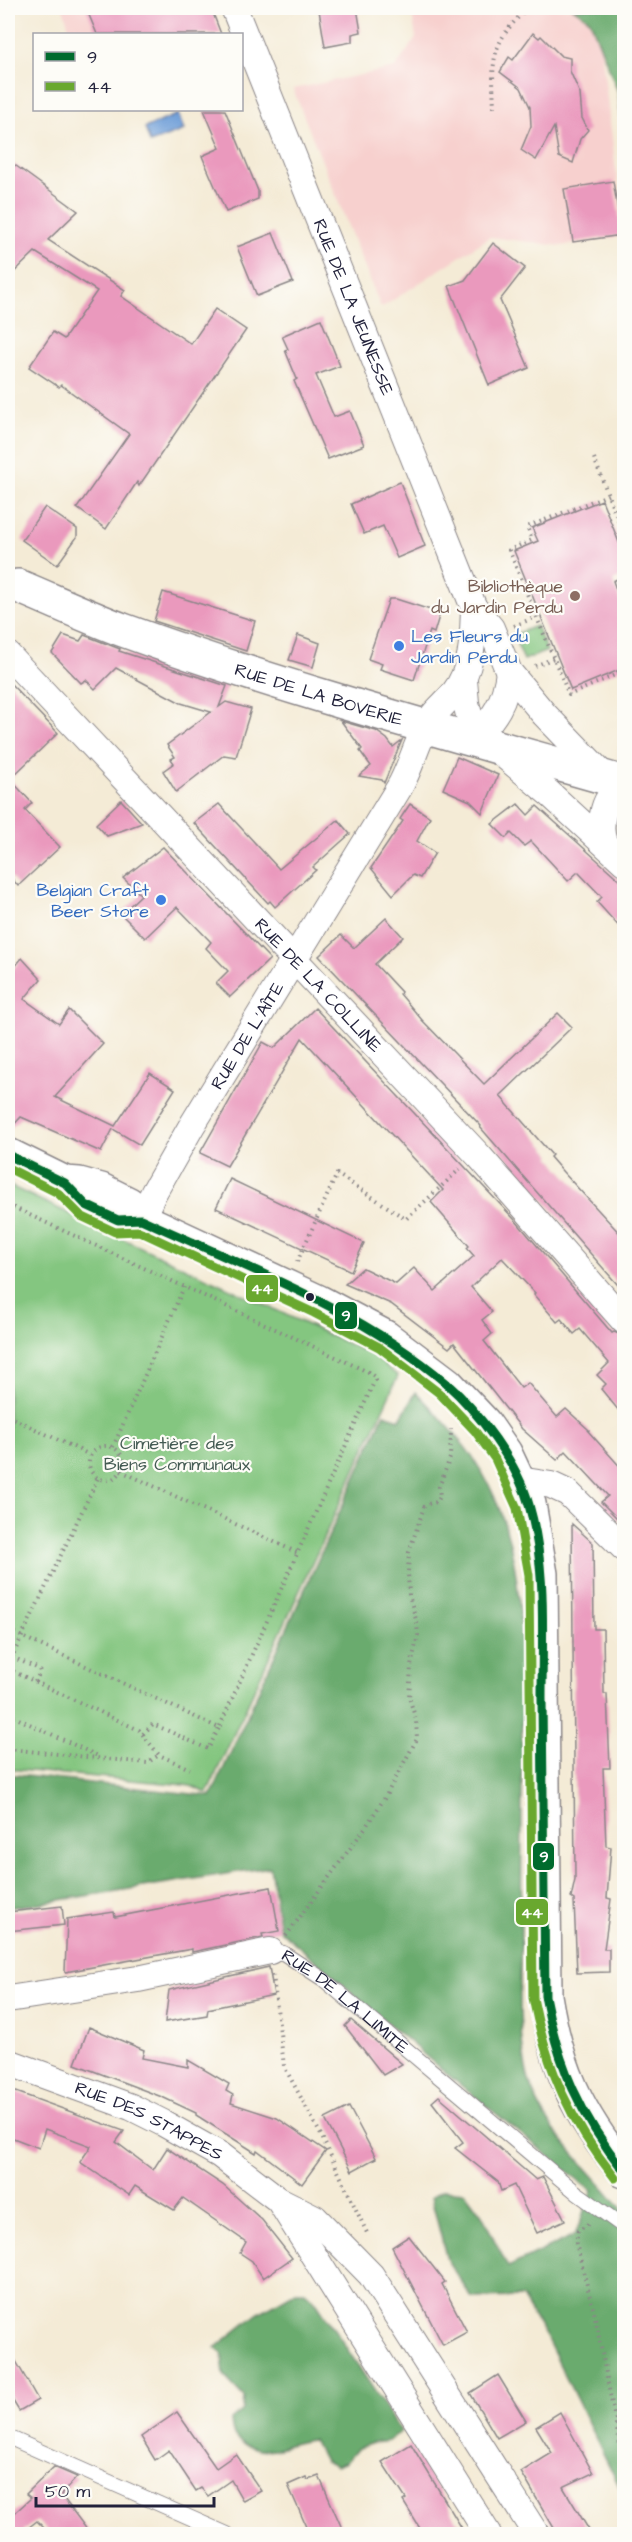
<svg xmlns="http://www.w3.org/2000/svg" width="632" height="2542" font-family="'Architects Daughter',sans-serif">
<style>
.built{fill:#f7d0ce}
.green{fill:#84c680;stroke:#53745e;stroke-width:1.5}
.forest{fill:#6bab6e;stroke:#466654;stroke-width:1.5}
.water{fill:#6e9ed8;stroke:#48608a;stroke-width:1.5}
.building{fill:#ea99bd}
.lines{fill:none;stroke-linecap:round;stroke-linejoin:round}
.service-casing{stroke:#8b8688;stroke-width:16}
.minor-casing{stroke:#8b8688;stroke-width:28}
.tertiary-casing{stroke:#8b8688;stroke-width:36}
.path{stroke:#8b8688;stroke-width:4;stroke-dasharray:1.5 4.5;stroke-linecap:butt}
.service{stroke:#fff;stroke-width:14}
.minor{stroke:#fff;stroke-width:26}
.tertiary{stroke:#fff;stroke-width:33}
.bus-1-casing{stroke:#fdfcf7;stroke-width:14}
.bus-2-casing{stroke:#fdfcf7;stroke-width:14}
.bus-1{stroke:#006b2d;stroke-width:9}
.bus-2{stroke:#69a82f;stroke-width:9}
.education-dot{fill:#8d6e63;stroke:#fdfcf7;stroke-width:2}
.shop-dot{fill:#3f7fe0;stroke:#fdfcf7;stroke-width:2}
.bus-dot{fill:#22223b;stroke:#fdfcf7;stroke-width:2}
.labels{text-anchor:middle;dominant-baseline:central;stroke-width:4.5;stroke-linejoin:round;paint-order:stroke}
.street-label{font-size:18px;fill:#22223b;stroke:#fdfcf7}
.education-label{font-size:18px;fill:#785e54;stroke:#fdfcf7;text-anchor:end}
.shop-label{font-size:18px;fill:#366cbe;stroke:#fdfcf7;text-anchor:start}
.park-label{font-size:18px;fill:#445b53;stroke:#fdfcf7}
.line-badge{stroke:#fdfcf7;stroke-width:2}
.badge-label{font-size:16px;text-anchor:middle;font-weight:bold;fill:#fff}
</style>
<rect width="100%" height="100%" fill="#fdfcf7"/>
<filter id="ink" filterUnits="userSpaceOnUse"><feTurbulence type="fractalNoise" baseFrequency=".0167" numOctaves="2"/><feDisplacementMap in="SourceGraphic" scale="12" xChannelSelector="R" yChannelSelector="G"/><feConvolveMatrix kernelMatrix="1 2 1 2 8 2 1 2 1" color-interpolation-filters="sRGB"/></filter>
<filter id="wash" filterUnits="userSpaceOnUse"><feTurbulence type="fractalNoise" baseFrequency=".008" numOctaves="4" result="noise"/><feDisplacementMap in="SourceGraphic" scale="24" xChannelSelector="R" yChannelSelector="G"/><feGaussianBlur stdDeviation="1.35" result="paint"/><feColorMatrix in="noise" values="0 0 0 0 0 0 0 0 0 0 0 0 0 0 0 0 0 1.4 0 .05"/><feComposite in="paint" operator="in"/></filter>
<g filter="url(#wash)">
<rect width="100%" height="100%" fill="#f4ebd6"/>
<g class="built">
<path d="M63,8h133l-72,26h-53z"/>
<path d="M411,8h185l28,228 -63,10 -71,-9 -109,71 -88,-219 102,-21 21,-30z"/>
</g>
<g class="green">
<path d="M536,626l11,25 -23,9 -11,-25z"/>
<path d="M8,1185l364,170 26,21 -191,417 -16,-7 -16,-2 -167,-15z"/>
</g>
<g class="forest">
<path d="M573,8h51v132l-6,-48 -28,-72z"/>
<path d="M416,1392c28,29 55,57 73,93 37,73 33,164 33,244 0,67 0,133 -1,199 0,49 -5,101 7,149 14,55 64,92 96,135v284l-78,-159 -24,-40 -50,1 -25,-38 -16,-63 12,-7 22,2 17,23 26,52 67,-32 17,-44 -149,-120 -163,-141 -10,-63 -262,41v-134l203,22 173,-382 16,5z"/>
<path d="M295,2292h10l12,11 84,128 -12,10 -16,2 -15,5 -12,14 -10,4 -12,-5 -11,-21c-27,2 -37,16 -65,6 -14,-5 -16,-12 -17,-26l12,-10 1,-13 -20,-21 -2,-23 -7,-5 42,-34z"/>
</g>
<path class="water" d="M178,114l6,16 -34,13 -5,-15z"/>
<g id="blocks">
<g class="building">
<path d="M86,8h125l10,26h-124z"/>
<path d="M329,8h28l4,24 -9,2v8l-27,5 -6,-37z"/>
<path d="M533,33l6,5 2,-2 20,20 9,2v13l10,23 2,24 6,12 -8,9 -7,24 -14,-6 -5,-30 -18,33 -15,-10 10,-24 -1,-19 -9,-19 -21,-16 9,-15 4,3z"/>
<path d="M204,110h21l33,81v8l-32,13 -24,-56 18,-8z"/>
<path d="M8,160l70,51 -30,29 77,50 -4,6 70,48 24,-35 31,21 -107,156 -2,-4 -31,47 -29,-21 52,-74 -68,-49 -2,2 -30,-20 24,-35 11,7 33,-48 -62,-39 -27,26z"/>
<path d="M613,181l9,54 -49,7 -9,-53z"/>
<path d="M273,233l20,49 -36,14 -20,-49z"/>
<path d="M493,243l32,25 -25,32 29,68 -40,17 -40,-99 16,-6z"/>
<path d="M321,319l19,47 -24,9 18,42 16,-6 14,34 -36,14 -34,-78 3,-2 -12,-29 3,-1 -6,-13z"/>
<path d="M400,482l25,64 -28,12 -14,-32 -19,8 -13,-30z"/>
<path d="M602,500l22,55v21l-11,5 11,30v57l-53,22 -57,-139 24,-10 -6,-13z"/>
<path d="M45,507l32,22v8l-20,28 -35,-25z"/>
<path d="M163,592l92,29 -9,30 -92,-30z"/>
<path d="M389,599h7l44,14 -6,20 -4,-2 -16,49 -34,-11 2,-5 -14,-5z"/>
<path d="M63,635l17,6 4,-6 36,14 -1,2 108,35 -8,21 7,-5 25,7 -15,48 -12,-2 -48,37 -13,-21 11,-8 -3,-4 4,-2 -8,-12 44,-33 -30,-9 -65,-35 -21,21 -9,-9 -5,3 -29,-30z"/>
<path d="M298,635l22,8 -7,24 -24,-7z"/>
<path d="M8,681l50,52 -48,46 22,24 -7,7 35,37 -42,39 -10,-12z"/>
<path d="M341,721l35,10 11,8 6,8 9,-7 -18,43 -2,-3 -23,-4 12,-10 -11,-15 2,-2z"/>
<path d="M457,757l41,18 -16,38 -12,-12 -27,-12z"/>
<path d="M121,800l21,23 -35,13 -11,-12z"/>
<path d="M219,804l60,65 59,-49 12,14 -37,33 3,3 -41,37 -5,-6 -2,2 -74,-80z"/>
<path d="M410,804l20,13 -13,24 18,12 -15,25 -7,-3 -20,20 -22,-27 32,-47 -3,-2z"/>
<path d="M518,804l10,11 9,-9 87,78v48l-27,-30 5,-5 -24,-25 -10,9 -37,-40 -7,5 -13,-13 -5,5 -14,-14z"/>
<path d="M163,847l107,112 -40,38 -14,-14 12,-12 -22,-23 5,-6 -34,-35 -32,31 -24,-24 20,-19 -18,-17z"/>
<path d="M386,918l17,19 -28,27 26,28 -1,2 22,26 62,64 74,-71 14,14 -72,69 52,59 -2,2 13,15 61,66v54l-144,-165 1,-1 -162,-170 22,-21 13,13z"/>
<path d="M22,958l19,21 -17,20 35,25 10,-14 34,34 -48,53 60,29 35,-53 25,16 -35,56 -27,-16 -12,23 -80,-35 -13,14v-156z"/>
<path d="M315,1008l200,212 97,113 2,-1 10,4v81l-23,-28 5,-5 -9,-9 12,-12 -29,-34 -6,5 -13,-15 -4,3 -23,-27 1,-2 -33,-35 -31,29 21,25 -10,8 10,14 -8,7 37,47 7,-5 29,34 9,-8 23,21 -1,1 36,40v54l-23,-23 7,-6 -42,-45 -9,9 -35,-31 -68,-86 -5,5 -58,-44 -46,-20 18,-16 33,16 18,-16 21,23 39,-35 -7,-8 2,-2 -38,-44 12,-12 -141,-152 -75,128 -27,-13 63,-111 11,6z"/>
<path d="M230,1179l134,64 -13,28 -135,-63z"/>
<path d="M572,1524l21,19 1,86h9l1,65h3l3,74h-7l3,78 5,1 -4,51 4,1 -7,50h5v23l-32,1 -3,-73 -3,-2 4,-18z"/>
<path d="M271,1887l8,44 -17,3 1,3 -71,15v-3l-127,23 2,-53 47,-7 1,5z"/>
<path d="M62,1906l2,19 -56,6v-19z"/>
<path d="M269,1967l5,28 -66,14 -1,6 -42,7 4,-32z"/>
<path d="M351,2020l51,44 -19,11 -38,-49z"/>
<path d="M89,2027l55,23 -2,8 46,9v-7l41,24 -3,7 7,4 -2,8 46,15 49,33 -24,33 -45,-34 -1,3 -60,-38v-2l-34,-16 -87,-33z"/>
<path d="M8,2089l116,42 -8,11 37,28 14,-22 56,37 39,35 30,38 -29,20 -11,-17 -12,-8 6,-11 -63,-44 -9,12 -39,-24 -6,9 -49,-33 11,-16 -46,-17 -6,19 -31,-12z"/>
<path d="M439,2096l97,84 7,-3 22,43 -28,13 -23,-48 -13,6 -3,-9 -43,-34 8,-6 -31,-40z"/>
<path d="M349,2107l27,51 -24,13 -27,-52z"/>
<path d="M409,2236l36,46 -3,2 25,48 -24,13 -51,-98z"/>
<path d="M8,2347l30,53 -19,11 -11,-18z"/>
<path d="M498,2375l28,46 -29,17 -27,-45z"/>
<path d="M177,2412l39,56 20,-14 25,37 -18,10 -12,-21 -23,16 -7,-8 -5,3 -27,-41 -14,10 -14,-23z"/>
<path d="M560,2412l33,61 -30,14 29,48h-34l-37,-63 31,-19 -16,-26z"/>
<path d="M411,2444l15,25 40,66h-42l-21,-34 3,-2 -24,-37z"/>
<path d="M54,2467l23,10 -16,18 30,40h-40l-14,-14 -18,14h-11v-16l23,-21 -5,-4z"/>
<path d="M319,2476l14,32 12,27h-35l-22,-50 18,-8 2,3z"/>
</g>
</g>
</g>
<g filter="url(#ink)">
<use href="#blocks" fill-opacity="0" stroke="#8b8688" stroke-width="1.5"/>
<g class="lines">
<defs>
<g id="service">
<path id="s1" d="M270,1951l13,2 40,26 254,214 47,34"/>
<path d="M8,2437l219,97"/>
</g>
<g id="minor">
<path id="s2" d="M234,8l240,600 17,20 18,44 35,42 60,62"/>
<path id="s3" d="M8,655l472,502 144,164"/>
<path d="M464,680l2,23 9,36"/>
<path d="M475,739c20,-23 30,-36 34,-67"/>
<path d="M499,751l51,43 74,68"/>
<path d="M604,843c-6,-17 -1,-52 20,-56"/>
<path id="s4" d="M141,1219l13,-27 37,-65 208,-339c11,-19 16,-40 26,-60 7,-15 19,-23 29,-35 19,-24 19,-55 20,-85"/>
<path d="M519,1480l32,5 17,8 56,55"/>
<path d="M8,1999l130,-20 132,-28"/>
<path id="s5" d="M8,2062l123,45 32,16 57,32 59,45 36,18 56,57 165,259"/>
<path d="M279,2200l209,334"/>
</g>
<g id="tertiary">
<path id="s6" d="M18,586c36,15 70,31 105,44 165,60 333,105 501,153"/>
<path d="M8,1155l57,28 14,1 22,6 28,14 12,15 178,83 66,35 62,47 37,39 21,30 24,51 12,70 4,422c12,73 32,117 79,175"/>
</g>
</defs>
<use href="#service" class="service-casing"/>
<use href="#minor" class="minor-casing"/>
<use href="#tertiary" class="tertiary-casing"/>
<g class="path">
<path d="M494,108c-2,-49 -4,-65 34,-100"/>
<path d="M594,458l30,78"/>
<path d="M608,495l-81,32 5,13 -23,10 60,145 55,-24"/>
<path d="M514,626l22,-9"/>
<path d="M535,666l19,-8"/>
<path d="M8,1205l360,167 6,4 1,4 -156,348 -211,-98"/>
<path d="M297,1262l40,-88 69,45 54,-50"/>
<path d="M8,1416l82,39"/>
<circle cx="106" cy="1463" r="17"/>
<path d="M113,1447l71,-160"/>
<path d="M121,1471l177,82"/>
<path d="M8,1669l131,61 20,25 31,14"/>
<path d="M35,1682l5,-10 -1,-3 -27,-12 86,-179"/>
<path d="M8,1714l90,42"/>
<path d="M143,1734l10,-10 55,25 11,-21"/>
<path d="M8,1749l139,14 12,-8"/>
<path d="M286,1936l79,-108 19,-29 33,-60 -1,-19 -7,-23 2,-31 7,-31 -1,-12 -8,-28 -1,-23 1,-20 15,-45 4,-3 9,-2 3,-5 -1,-10 11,-29 1,-29"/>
<path d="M273,1975l11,91 37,69 47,100"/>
<path d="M588,2224l-10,7 -2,12 18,69 30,153"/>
</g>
<use href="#service" class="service"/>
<use href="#minor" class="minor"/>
<use href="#tertiary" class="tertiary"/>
<defs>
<path id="bus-1" d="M8,1155l57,28 21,22 32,15 23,-1c102,47 220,91 305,164 32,28 72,81 83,122 18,62 13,129 13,193 1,99 2,199 3,298 13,70 35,119 79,175"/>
<path id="bus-2" d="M8,1168l50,25 23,23 34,16 24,-1 175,82 65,34 60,46 36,38 20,28 22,49 12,67 4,423c14,72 37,123 82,180"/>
</defs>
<use href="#bus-1" class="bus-1-casing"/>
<use href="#bus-2" class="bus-2-casing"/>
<use href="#bus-1" class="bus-1"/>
<use href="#bus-2" class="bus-2"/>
</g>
</g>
<circle class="education-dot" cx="575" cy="596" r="6"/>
<g class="shop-dot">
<circle cx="399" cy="646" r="6"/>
<circle cx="161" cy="900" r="6"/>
</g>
<circle class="bus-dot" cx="310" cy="1297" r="5"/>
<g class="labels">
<g class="street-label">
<text stroke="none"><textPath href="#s2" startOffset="322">RUE DE LA JEUNESSE</textPath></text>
<text stroke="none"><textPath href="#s6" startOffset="320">RUE DE LA BOVERIE</textPath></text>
<text stroke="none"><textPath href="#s3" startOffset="453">RUE DE LA COLLINE</textPath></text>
<text stroke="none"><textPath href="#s4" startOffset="212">RUE DE L'AÎTE</textPath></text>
<text stroke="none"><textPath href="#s1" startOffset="92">RUE DE LA LIMITE</textPath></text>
<text stroke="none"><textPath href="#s5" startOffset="153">RUE DES STAPPES</textPath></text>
</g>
<g class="education-label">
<text x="563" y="586">Bibliothèque<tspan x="563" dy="21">du Jardin Perdu</tspan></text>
</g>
<g class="shop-label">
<text x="411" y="636">Les Fleurs du<tspan x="411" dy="21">Jardin Perdu</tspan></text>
<text x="149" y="890" text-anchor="end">Belgian Craft<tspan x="149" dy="21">Beer Store</tspan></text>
</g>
<g class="park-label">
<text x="177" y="1443">Cimetière des<tspan x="177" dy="21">Biens Communaux</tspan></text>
</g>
</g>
<g class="line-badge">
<rect x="245" y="1274" width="34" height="29" rx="6" fill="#69a82f"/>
<rect x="334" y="1301" width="24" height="29" rx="6" fill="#006b2d"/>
<rect x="532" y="1842" width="23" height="29" rx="6" fill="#006b2d"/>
<rect x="515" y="1898" width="34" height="28" rx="6" fill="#69a82f"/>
</g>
<g class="badge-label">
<text x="262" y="1294">44</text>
<text x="346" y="1321">9</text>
<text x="544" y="1862">9</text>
<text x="532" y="1918">44</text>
</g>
<rect width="632" height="2542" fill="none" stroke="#fdfcf7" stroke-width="30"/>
<rect x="33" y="33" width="210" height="78" fill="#fdfcf7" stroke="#a5a5ac" stroke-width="1.5"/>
<rect x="45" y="52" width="30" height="9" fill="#006b2d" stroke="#a5a5ac" stroke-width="1.5"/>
<text x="87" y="63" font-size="18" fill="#22223b">9</text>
<rect x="45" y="82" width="30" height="9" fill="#69a82f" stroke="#a5a5ac" stroke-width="1.5"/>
<text x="87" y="93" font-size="18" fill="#22223b">44</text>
<path d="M36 2497v9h178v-9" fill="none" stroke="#22223b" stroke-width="3"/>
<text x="45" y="2497" font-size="18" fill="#22223b" stroke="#fdfcf7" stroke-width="4.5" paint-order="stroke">50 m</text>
</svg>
